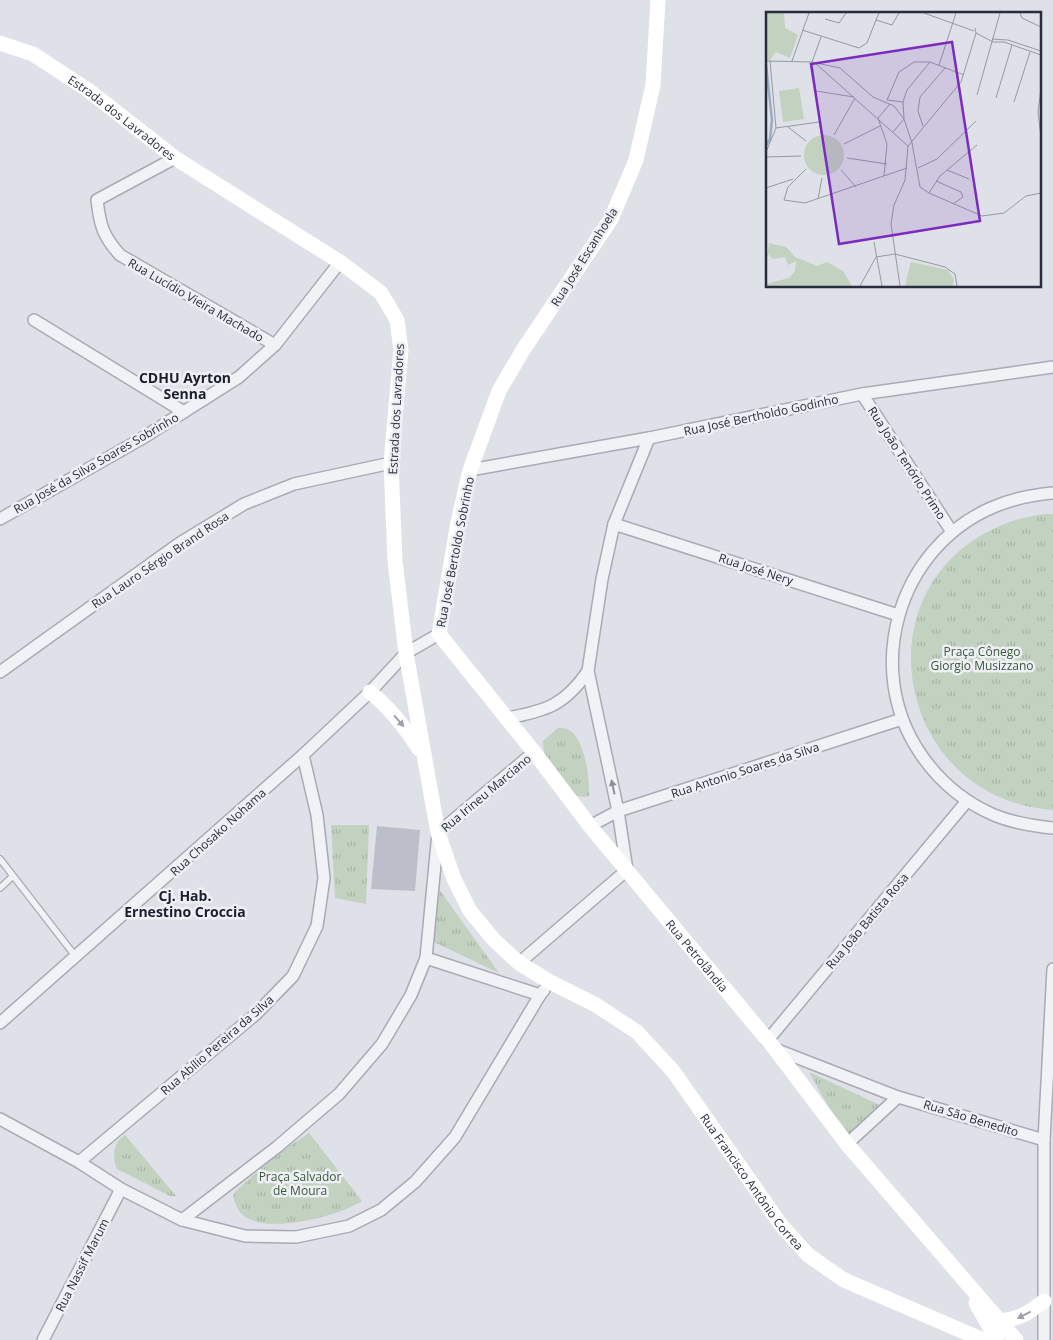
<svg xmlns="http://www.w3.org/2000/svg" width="1053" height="1340" font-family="'Open Sans',sans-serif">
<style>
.park{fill:url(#park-tufts)}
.building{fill:#bcbfca}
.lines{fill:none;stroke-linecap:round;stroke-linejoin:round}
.lane-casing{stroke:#a7abb4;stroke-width:8}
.street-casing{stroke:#a7abb4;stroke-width:14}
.lane{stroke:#f1f2f6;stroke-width:5.5}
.street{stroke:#f1f2f6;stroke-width:11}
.secondary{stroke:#fff;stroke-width:15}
.oneway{fill:#9ea0a8}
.oneway2{fill:#8c909a}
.labels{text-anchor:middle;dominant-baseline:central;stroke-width:5;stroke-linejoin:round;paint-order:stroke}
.street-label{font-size:12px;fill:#282d3d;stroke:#eef0f5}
.park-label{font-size:12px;fill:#385836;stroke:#eef0f5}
.neighbourhood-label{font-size:14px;font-weight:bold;fill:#1a1f2e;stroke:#eef0f5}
.inset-river{fill:none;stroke:#9baac6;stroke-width:2.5}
.inset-road{fill:none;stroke:#9599a3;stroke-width:1}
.view{fill:#7b2cbf;fill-opacity:0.15;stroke:#7b2cbf;stroke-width:2.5}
.inset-edge{fill:none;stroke:#282d3d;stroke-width:2.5}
</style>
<defs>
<pattern id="park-tufts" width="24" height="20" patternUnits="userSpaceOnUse" patternTransform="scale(1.25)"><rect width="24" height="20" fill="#c2d1c0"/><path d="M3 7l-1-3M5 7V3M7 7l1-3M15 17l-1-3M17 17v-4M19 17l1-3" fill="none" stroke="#a7b4a6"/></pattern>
</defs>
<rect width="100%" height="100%" fill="#dee1e7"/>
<g class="park">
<path d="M1046,514h7v296c-158,-11 -197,-225 -51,-285 14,-6 29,-9 44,-11z"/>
<path d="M558,728c3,0 9,0 11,2 16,9 21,50 20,66l-5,1 -13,-2 -27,-41 -1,-13z"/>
<path d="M331,825h38l-3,79 -31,-6z"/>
<path d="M436,885l63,88 -65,-31z"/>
<path d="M809,1072l75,35 -37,33z"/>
<path d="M309,1133l53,68c-23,15 -89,32 -115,17 -8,-4 -12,-14 -14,-22l3,-5 40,-36z"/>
<path d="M125,1135l51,61h-6l-53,-27c-5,-13 -4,-26 8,-34z"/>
</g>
<path class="building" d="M377,826l43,4 -5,61 -44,-2z"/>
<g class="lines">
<defs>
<g id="lane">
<path d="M0,859l76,98"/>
<path d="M0,888l13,-12"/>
</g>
<g id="street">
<path d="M175,158l-78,42c3,26 6,36 23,55l155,90"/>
<path d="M34,320l150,92"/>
<path d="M862,394l90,138"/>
<path d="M470,470l179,-32 213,-44 191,-27"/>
<path d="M1053,493c-22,2 -42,6 -62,15 -93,41 -128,161 -71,245 18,27 44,49 74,62 19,8 39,11 59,13"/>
<path d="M0,519l141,-80 98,-62 36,-32 65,-83"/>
<path d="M614,524l284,91"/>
<path d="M0,672l180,-129 64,-39 50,-20 97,-21"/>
<path d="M507,718c39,-7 58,-13 81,-47"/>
<path d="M590,826l28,-15 284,-92"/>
<path d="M426,958l114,37 4,-5"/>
<path d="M519,963l108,-93 -9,-59 -30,-140 14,-92 12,-55 35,-86"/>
<path d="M0,1023l303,-268 67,-63 36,-39 33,-19"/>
<path d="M767,1041l200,-240"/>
<path d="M775,1049l123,48 146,43"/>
<path d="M0,1119l79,43 42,27 61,31 63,16 51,1 53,-11 32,-16 34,-28 40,-45 85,-142"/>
<path d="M847,1144l51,-47"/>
<path d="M79,1162l177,-148 37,-38 24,-50 7,-48 -7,-63 -14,-60"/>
<path d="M182,1220l95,-73 62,-53 43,-50 29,-49 15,-37 12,-125 96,-81"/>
<path d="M43,1340l78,-151"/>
<path d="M1044,1340v-200l9,-171"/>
</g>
</defs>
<use href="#lane" class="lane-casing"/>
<use href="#street" class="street-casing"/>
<use href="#lane" class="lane"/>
<use href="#street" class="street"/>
<g class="secondary">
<path id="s1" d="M658,0l-5,85 -17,75 -25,59 -88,131 -24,41 -29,79 -12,52 -19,112 95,118 56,74 185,223 72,95 169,196"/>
<path id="s2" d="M0,43l33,11 55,36 87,68 165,104 41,31 16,27 4,30 -10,113 4,98 11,92 32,180 16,46 16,32 24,29 25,23 31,19 46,23 41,27 36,39 108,154 27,30 36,25 139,60"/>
<path d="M370,692c20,16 35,35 49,57"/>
<path d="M976,1303l21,37"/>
<path d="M1000,1321c19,-2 29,-8 44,-20"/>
</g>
</g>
<defs><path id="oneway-solid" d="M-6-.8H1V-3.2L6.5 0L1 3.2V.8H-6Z" transform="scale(1.25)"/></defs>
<g class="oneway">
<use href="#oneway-solid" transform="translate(399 721) rotate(49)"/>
<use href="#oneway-solid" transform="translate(1024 1315) rotate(153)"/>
</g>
<use class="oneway2" href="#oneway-solid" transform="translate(613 787) rotate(-102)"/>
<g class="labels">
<g class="street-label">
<text stroke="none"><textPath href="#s2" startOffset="144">Estrada dos Lavradores</textPath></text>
<text transform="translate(584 257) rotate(-58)">Rua José Escanhoela</text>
<text transform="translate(196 300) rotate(30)">Rua Lucídio Vieira Machado</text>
<text transform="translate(396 409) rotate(-87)">Estrada dos Lavradores</text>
<text transform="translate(761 415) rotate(-12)">Rua José Bertholdo Godinho</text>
<text transform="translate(96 463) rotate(-30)">Rua José da Silva Soares Sobrinho</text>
<text transform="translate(907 463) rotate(57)">Rua João Tenório Primo</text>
<text transform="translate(455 552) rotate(-79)">Rua José Bertoldo Sobrinho</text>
<text transform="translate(160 560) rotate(-34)">Rua Lauro Sérgio Brand Rosa</text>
<text transform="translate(756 569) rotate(18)">Rua José Nery</text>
<text transform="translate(745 770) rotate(-18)">Rua Antonio Soares da Silva</text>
<text transform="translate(486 793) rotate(-40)">Rua Irineu Marciano</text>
<text transform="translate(218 832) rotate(-42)">Rua Chosako Nohama</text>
<text transform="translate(867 921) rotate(-50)">Rua João Batista Rosa</text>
<text stroke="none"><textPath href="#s1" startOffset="1095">Rua Petrolândia</textPath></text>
<text transform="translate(217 1045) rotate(-41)">Rua Abílio Pereira da Silva</text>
<text transform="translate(971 1118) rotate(17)">Rua São Benedito</text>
<text stroke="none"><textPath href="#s2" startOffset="1488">Rua Francisco Antônio Correa</textPath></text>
<text transform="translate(82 1265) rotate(-63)">Rua Nassif Marum</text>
</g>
<g class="park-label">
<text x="982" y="651">Praça Cônego<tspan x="982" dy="14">Giorgio Musizzano</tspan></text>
<text x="300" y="1176">Praça Salvador<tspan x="300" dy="14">de Moura</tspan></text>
</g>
<g class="neighbourhood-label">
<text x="185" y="377">CDHU Ayrton<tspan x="185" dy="16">Senna</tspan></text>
<text x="185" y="895">Cj. Hab.<tspan x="185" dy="16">Ernestino Croccia</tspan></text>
</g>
</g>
<g transform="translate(766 12)">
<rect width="275" height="275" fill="#dee1e7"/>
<path d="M33,76l5,31 -21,3 -4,-31z" fill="#c2d1c0"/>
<path d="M0,1h18l1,15 13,7 -8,23 -14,-6 -6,8h-4zM3,231l17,4 9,10 22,9 10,-4 16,9 9,15h-86v-2l23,-6 6,-7 1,-10 -8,4 -3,-8 -12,2 -5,-5 -2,8z" fill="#c2d1c0"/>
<path d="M145,250l37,8 6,10 -1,6h-48z" fill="#c2d1c0"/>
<path d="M38 143a20 20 0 1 1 40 0a20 20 0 1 1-40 0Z" fill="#c2d1c0"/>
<path class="inset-river" d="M0,53l6,55 -2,19 -4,6"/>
<path class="inset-road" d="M113,1l-3,7 16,5 7,-12M158,1l50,18M254,1l2,5 19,9M59,7l14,4 7,-10M209,16l1,5 17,9h11l37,13M36,18l57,18 8,-5 9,-23M55,25l-9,25 9,71M226,27l16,1 33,11M0,49l46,1 28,6 33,29 21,9 10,13 8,24 8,44 9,6 53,23 22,-3 22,-17 15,-3M26,49l17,-48M48,50l94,84M173,53l17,-52M275,77l-3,23 3,25M0,78v49M50,79l38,6M211,83l23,-82M230,86l16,-53M121,88l12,-28 15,-10h16l34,13M121,88l16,2M248,90l16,-50M138,106l-1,-16 4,-12 23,-28M157,114l-5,-15 2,-14 25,-29M22,115l18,14M10,116l43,-6M127,120l11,-13M68,123l21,-37M78,132l36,-18M142,134l53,-64 15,-49M0,140l10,-24 -6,-67M0,145l35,-1M81,146l40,6M152,156l19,-9 39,-38M40,157l-18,18 -4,13 21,3 102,-35M75,158l15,17M181,158l22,9M118,164l3,-32 -9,-26 12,-14M170,169l25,11 2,5 -10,7M0,176l27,-9M163,181l11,-17 37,-31M52,187l4,-21M108,230l8,44M94,274l16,-29 19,-3 50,13 10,7 2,12M134,274l-9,-62 3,-19 11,-25 3,-34"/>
<path class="view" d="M186,30l28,179 -141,23 -28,-180z"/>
<rect width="275" height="275" class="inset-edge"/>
</g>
</svg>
